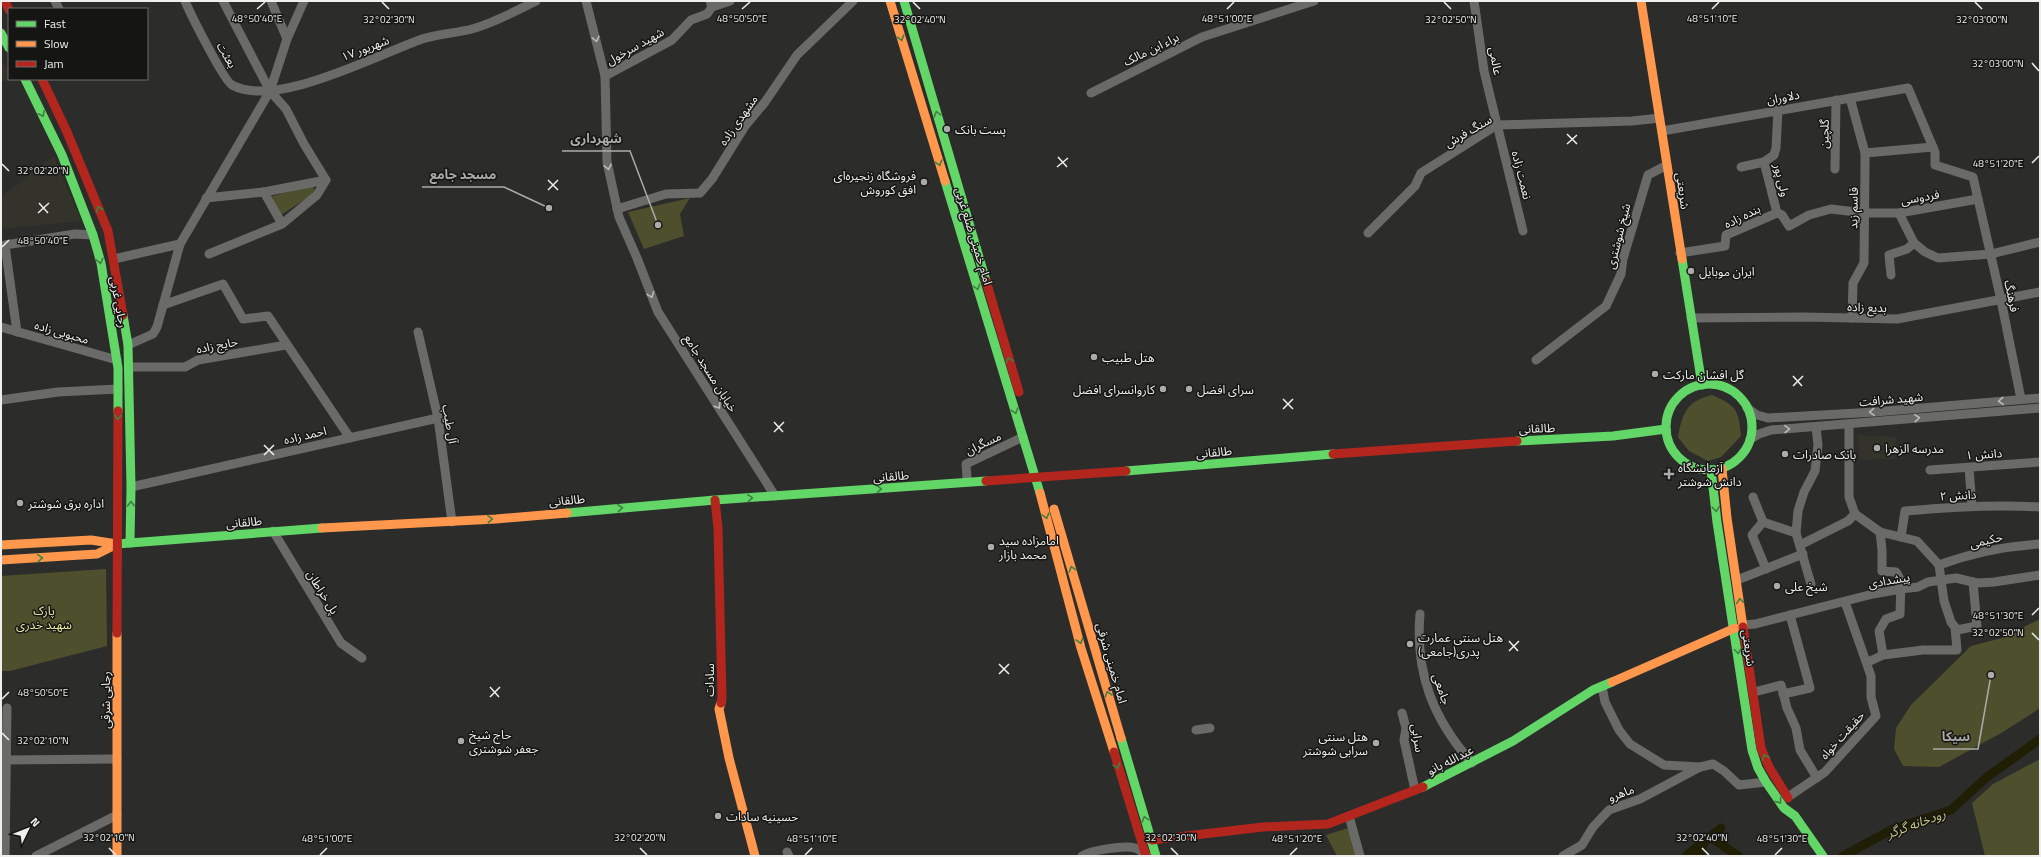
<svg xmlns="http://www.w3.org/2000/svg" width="2041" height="857" font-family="'Titillium Web','Noto Sans Arabic',sans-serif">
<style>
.built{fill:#33332b}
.green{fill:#4e4f2d}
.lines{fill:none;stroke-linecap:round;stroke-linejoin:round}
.canal{stroke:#201f05;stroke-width:9}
.street{stroke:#6a6a68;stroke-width:9}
.fast{stroke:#63d668;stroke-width:9}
.slow{stroke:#ff974d;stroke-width:9}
.jam{stroke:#b3261e;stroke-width:9}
.oneway{stroke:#407f42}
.oneway2{stroke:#babab8}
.ticks{fill:none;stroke:#efefed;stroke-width:1.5}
.poi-dot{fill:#ababa9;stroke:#151514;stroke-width:1.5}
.labels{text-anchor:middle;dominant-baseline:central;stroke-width:3;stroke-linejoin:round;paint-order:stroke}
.street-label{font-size:12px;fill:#efefed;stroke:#151514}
.poi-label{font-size:12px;fill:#efefed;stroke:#151514;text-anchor:start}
.park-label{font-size:12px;fill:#e8eaa4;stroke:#151514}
.water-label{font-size:13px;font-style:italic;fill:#c6c782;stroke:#151514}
.ticks-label{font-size:10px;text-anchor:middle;fill:#efefed;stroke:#151514;stroke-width:3;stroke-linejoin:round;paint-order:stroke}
.leader{fill:none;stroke:#ababa9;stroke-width:1.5}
.callout-dot{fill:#ababa9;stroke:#151514;stroke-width:1.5}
.callout-label{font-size:13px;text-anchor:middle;font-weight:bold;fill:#ababa9;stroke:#151514;stroke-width:3;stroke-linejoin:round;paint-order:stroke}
</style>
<rect width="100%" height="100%" fill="#2c2c2b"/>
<g class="built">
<path d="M1,58l8,15v6l-8,4z"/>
<path d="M54,156l27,65 -80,8v-32z"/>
<path d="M1857,435l39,2v22l-36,1z"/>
</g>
<g class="green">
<path d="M312,186l3,4 -5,6 -29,19 -9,-19z"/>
<path d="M690,198l-10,16 4,22 -40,13 -16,-37z"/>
<path d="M1712,395c25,11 26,14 29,41l-20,21 -13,4 -19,-10 -11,-14c4,-24 9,-36 34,-42z"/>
<path d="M106,569l1,77 -97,25h-9v-95z"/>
<path d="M2040,619v89l-37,24 -64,35 -36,-1 -9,-17 2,-21 15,-23 60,-59 31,-8z"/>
<path d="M2040,759v97h-55l-13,-53 21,-19z"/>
<path d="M1351,827l7,29h-21l-11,-21z"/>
</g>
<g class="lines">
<g class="canal">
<path d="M1710,837l28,19"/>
<path d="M1686,856l35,-28"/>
<path d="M1700,856l4,-14"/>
<path d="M1843,856l50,-27 58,-19 36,-33 53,-38"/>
</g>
<g class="street">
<path d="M55,1l4,8"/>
<path d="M185,1c5,12 39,80 47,84 43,24 145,-30 190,-46 16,-5 34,-6 50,-10 22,-6 44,-18 64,-28"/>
<path d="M223,1l47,90 16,18 18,35 22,36"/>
<path d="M271,1l16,38"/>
<path d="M586,1l19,75 2,86 12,55 18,41 21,54 117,184"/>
<path d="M710,1l2,6 18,-6"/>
<path d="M1474,1l10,70 39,160"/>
<path d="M605,76l67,-36 19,-20 16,-6 5,-7"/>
<path d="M1091,93l111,-56 112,-36"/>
<path d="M1850,98l15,55v15l-1,95 -11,20 -1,35"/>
<path d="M1662,131l246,-43 27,64v13l38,12 28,123 20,99"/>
<path d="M1865,153l68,-6"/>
<path d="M1741,167l23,-5"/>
<path d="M1835,169l1,-69"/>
<path d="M206,198l58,-6"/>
<path d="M617,209l49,-15 34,-1 12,-14 33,-53 20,-24 32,-47 56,-54"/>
<path d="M1777,213l5,2 7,11 20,-11 22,-6 34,4h34l79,-14"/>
<path d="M1777,213l-13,-51 10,-7 2,-7 2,-38"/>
<path d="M1899,213l15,30 11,9 13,6 53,-4 49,-12"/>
<path d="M1368,233l47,-47 6,-13 76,-48 135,-4 28,-3"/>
<path d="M1680,253l45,-7 1,-11 51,-22"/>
<path d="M209,254l73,-30 -18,-32 62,-12 -9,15 -35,29"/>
<path d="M114,259l66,-15"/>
<path d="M1891,275l-2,-20 18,-6 7,-6"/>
<path d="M163,305l60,-21 20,35 25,-3 82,122"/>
<path d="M1691,318l113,-1 93,2 143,-27"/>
<path d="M1,327l116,33"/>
<path d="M17,332l-12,-87 70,-11 18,1"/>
<path d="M418,332l20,86 14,104"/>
<path d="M128,345l25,-11 4,-7 23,-83 90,-153 17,-52 17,-38"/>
<path d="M1536,360l70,-54 15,-32 2,-15 25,-84 19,-10"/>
<path d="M130,367h55l13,-7 88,-15"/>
<path d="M1,400l57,-8 60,-3"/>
<path d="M1747,408l10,7 11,3 107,-6 165,-14"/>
<path d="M1849,424v73l6,17 25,18 37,9 22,24 5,36 7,21 6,8 20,-4 -4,-44"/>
<path d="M1750,439l9,-5 12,-4 269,-22"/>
<path d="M1969,468l3,38"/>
<path d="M1930,470l110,-8"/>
<path d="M967,478l-1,-14 57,-27"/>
<path d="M131,487l307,-69"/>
<path d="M1753,497l10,25 33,11"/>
<path d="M1763,522l-11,13 14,34"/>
<path d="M273,531l68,112 21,15"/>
<path d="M1901,537l4,-26c45,-4 90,-7 135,-4"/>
<path d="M1800,545l48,-24 7,-7"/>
<path d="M1939,565c32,-12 67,-19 101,-21"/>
<path d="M1737,580l66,-26"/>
<path d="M1811,584l-15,-51 2,-22 6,-19 11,-21 3,-26 -2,-18"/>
<path d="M1420,614c-5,59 13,105 52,149"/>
<path d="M1744,625l11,-1 118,-30 28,-5 17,-2 10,-5 28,-4 21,5 17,-1 46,-7"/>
<path d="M1883,655l40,-5h34l-2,-23"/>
<path d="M1868,662l15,-7 -4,-24 7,-12 14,-5 1,-33 -5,-9 -14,-1v-21l-2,-18"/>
<path d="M1602,686l3,16 14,28 11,14 34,21 36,2 13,-3 11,7 15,14 27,-3"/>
<path d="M1754,692l27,-7 6,23 9,20 4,22 17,28"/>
<path d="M1783,694l27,-6 -20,-73"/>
<path d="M1402,713l4,15 -2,12 11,50"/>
<path d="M1196,730l14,-2"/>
<path d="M1,760l116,-1"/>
<path d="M1788,797l37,-25 51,-56 -5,-19v-21l-26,-74"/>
<path d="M1349,816l11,40"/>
<path d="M787,852l2,4"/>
<path d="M5,856l2,-148"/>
<path d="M36,856l81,-41"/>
<path d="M1082,856c9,-6 43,-11 53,-8 4,1 8,5 11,7"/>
<path d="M1563,856l19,-11 11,-18 16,-17 31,-11 60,-32"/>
</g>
<g class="fast">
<path d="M904,1l82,280"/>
<path d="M1,33l8,15"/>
<path d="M25,79l37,76 31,80 8,28 17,105v43"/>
<path d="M945,181l95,312"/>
<path d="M1682,259l20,126"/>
<path d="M123,315l5,30 3,142 -1,56"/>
<circle cx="1709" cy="427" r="43"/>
<path d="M1517,441l96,-5 53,-7"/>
<path d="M1711,470l6,52 35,228 6,18 8,14 18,26 11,8 28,40"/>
<path d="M1126,471l207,-17"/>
<path d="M567,513l148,-13 271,-19"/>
<path d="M117,544l205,-16"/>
<path d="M1121,738l35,118"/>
<path d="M1423,787l90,-46 80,-51 19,-8"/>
</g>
<g class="slow">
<path d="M890,1l55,180"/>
<path d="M1641,1l41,258"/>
<path d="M1722,469l5,49 16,109"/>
<path d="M1040,493l41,155 33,104"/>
<path d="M1054,509l67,229"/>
<path d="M322,528l174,-9 71,-6"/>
<path d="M1,545l90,-5 26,4 -20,10 -96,6"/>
<path d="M1612,682l123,-54"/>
<path d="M721,703l-2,6 10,49 26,98"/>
<path d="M117,856v-223"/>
</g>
<g class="jam">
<path d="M5,1l4,9"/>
<path d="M42,79l25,53 41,99 15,84"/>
<path d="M986,281l33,111"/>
<path d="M1333,454l184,-13"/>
<path d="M986,481l140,-10"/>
<path d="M715,500l3,28 4,170 -1,5"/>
<path d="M1743,627l18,121 8,19 19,31"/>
<path d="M117,633l1,-222"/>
<path d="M1114,752l32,104"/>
<path d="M1152,840l111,-13 65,-3 95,-37"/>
</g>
</g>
<defs><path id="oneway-chevron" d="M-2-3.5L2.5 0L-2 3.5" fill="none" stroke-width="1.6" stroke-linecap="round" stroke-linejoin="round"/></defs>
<g class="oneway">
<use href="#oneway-chevron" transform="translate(901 38) rotate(73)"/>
<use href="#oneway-chevron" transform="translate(42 114) rotate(64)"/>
<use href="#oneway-chevron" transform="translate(937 114) rotate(-107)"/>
<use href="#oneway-chevron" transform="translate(939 163) rotate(73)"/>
<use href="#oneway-chevron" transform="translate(99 209) rotate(-112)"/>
<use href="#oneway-chevron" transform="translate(100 261) rotate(77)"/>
<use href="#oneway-chevron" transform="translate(977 287) rotate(73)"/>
<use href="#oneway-chevron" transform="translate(1009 360) rotate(-106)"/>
<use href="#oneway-chevron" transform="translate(1015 411) rotate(73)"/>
<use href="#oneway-chevron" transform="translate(118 417) rotate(91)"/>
<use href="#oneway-chevron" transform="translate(879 489) rotate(-4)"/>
<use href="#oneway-chevron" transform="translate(750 498) rotate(-3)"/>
<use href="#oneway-chevron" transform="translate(131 504) rotate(-90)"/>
<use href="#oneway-chevron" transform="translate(620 508) rotate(-5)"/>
<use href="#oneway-chevron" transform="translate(1716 509) rotate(84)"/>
<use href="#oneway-chevron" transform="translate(1046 516) rotate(75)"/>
<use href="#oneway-chevron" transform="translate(490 519) rotate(-4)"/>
<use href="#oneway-chevron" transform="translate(40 558) rotate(-4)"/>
<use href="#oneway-chevron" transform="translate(1072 569) rotate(-107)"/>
<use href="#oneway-chevron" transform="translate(1740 601) rotate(-98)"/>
<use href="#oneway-chevron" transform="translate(1080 641) rotate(75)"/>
<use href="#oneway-chevron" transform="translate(1738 651) rotate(82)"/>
<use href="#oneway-chevron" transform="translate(1108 694) rotate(-106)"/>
<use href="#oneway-chevron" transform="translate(1765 757) rotate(-112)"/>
<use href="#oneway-chevron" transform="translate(1117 766) rotate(72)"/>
<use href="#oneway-chevron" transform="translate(1779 801) rotate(55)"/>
<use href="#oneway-chevron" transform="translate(1145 819) rotate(-106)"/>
</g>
<g class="oneway2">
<use href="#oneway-chevron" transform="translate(596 39) rotate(76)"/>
<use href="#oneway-chevron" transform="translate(608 167) rotate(78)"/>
<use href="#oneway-chevron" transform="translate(651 295) rotate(69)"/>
<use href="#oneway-chevron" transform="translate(2001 401) rotate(175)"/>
<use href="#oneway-chevron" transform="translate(718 406) rotate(58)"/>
<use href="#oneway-chevron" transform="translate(1872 412) rotate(176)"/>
<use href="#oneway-chevron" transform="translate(1917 418) rotate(-5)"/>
<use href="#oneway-chevron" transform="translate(1787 429) rotate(-3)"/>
</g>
<path class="ticks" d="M382,2l7,7M913,2l7,7M1444,2l7,7M1975,2l7,7M257,9l8,-7M742,9l8,-7M1227,9l7,-7M1712,9l7,-7M2032,63l7,8M1567,134l10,10M1567,144l10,-9M1058,157l9,10M2032,163l7,-7M2,164l7,7M1057,167l11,-9M548,180l10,10M548,190l10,-10M39,203l9,10M38,213l11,-10M2,247l7,-7M1793,376l9,10M1793,386l10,-10M1283,399l10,10M1283,409l10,-10M774,422l9,10M774,432l10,-10M264,445l10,10M264,455l10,-10M2032,615l7,-7M2032,633l7,7M1509,641l9,10M1509,651l10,-10M999,664l10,10M999,674l10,-10M490,687l9,10M490,697l10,-10M2,699l7,-7M2,733l7,7M109,848l7,7M640,848l7,7M1171,848l7,7M1702,848l7,7M320,855l7,-7M805,855l7,-7M1290,855l7,-7M1775,855l7,-7"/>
<g class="poi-dot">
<circle cx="947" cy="129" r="4"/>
<circle cx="924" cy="182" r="4"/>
<circle cx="1691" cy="271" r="4"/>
<circle cx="1094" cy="357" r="4"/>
<circle cx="1655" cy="374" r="4"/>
<circle cx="1163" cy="389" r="4"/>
<circle cx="1189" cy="389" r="4"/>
<circle cx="1877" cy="448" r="4"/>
<circle cx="1785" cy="454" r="4"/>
<path d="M1667 468h4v4h4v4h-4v4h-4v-4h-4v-4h4z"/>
<circle cx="20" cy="503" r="4"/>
<circle cx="991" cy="547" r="4"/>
<circle cx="1777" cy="586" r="4"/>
<circle cx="1410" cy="644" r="4"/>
<circle cx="461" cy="741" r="4"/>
<circle cx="1376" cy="743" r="4"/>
<circle cx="718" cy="816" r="4"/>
</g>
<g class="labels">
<g class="street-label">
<text transform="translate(635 46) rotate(-29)">شهید سرخول</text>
<text transform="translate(365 48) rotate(-21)">۱۷ شهریور</text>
<text transform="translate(1151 49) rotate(-26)">براء ابن مالک</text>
<text transform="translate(227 55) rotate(60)">بعثت</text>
<text transform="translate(1496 61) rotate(80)">عالمی</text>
<text transform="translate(1783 97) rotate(-10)">دلاوران</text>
<text transform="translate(738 120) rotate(-55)">مشهدی زاده</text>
<text transform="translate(1468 131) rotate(-30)">سنگ فرش</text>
<text transform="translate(1824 134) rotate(-89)">گلچین</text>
<text transform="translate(1522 175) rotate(76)">نعمت زاده</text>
<text transform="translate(1782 180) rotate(77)">ولی پور</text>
<text transform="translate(1683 191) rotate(82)">شریعتی</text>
<text transform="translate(1920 197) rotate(-10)">فردوسی</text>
<text transform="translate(1853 208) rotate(-89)">قاسم زید</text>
<text transform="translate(1742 216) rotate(-26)">بنده زاده</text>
<text transform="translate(974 236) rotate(73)">امام خمینی ضلع غربی</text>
<text transform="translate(1618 236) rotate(-76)">شیخ شوشتری</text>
<text transform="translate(2012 296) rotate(78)">فرهنگ</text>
<text transform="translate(119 302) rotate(80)">رجایی غربی</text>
<text transform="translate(1867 307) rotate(2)">بدیع زاده</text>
<text transform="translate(62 332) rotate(16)">محبوبی زاده</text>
<text transform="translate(217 345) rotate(-11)">حایج زاده</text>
<text transform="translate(711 373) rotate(58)">خیابان مسجد جامع</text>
<text transform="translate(1891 399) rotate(-5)">شهید شرافت</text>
<text transform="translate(450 424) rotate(80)">آل طیب</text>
<text transform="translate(1537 428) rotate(-2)">طالقانی</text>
<text transform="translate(305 435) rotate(-13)">احمد زاده</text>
<text transform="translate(983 443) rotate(-25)">مسگران</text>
<text transform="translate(1214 452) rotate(-5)">طالقانی</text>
<text transform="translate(1984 454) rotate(-4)">دانش ۱</text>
<text transform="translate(891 476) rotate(-4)">طالقانی</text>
<text transform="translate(1958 495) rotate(-3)">دانش ۲</text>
<text transform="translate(567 500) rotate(-5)">طالقانی</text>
<text transform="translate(244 522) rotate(-5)">طالقانی</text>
<text transform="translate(1986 540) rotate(-13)">حکیمی</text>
<text transform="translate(1889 580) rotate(-10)">پیشدادی</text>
<text transform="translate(323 592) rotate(58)">پل خراطان</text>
<text transform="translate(1749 648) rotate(82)">شریعتی</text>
<text transform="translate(1112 663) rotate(74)">امام خمینی شرقی</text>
<text transform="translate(709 680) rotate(-90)">سادات</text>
<text transform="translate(1442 689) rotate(70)">جامعی</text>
<text transform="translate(105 700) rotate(-90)">رجایی شرقی</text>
<text transform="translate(1842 735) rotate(-48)">حقیقت خواه</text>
<text transform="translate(1418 738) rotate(82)">سرابی</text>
<text transform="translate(1450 760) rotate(-27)">عبدالله بانو</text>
<text transform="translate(1621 793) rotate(-21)">ماهرو</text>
</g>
<g class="poi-label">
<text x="955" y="129">پست بانک</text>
<text x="916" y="175" text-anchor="end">فروشگاه زنجیره‌ای<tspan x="916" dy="14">افق کوروش</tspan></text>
<text x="1699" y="271">ایران موبایل</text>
<text x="1102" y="357">هتل طبیب</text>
<text x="1663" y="374">گل افشان مارکت</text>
<text x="1155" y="389" text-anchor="end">کاروانسرای افضل</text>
<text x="1197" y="389">سرای افضل</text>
<text x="1885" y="448">مدرسه الزهرا</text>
<text x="1793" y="454">بانک صادرات</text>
<text x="1678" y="467">آزمایشگاه<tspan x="1678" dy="14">دانش شوشتر</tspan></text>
<text x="28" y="503">اداره برق شوشتر</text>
<text x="999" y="540">امامزاده سید<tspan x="999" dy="14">محمد بازار</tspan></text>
<text x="1785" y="586">شیخ علی</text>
<text x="1418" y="637">هتل سنتی عمارت<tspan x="1418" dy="14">پدری(جامعی)</tspan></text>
<text x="469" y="734">حاج شیخ<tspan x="469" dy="14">جعفر شوشتری</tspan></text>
<text x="1368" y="736" text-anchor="end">هتل سنتی<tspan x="1368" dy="14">سرابی شوشتر</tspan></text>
<text x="726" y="816">حسینیه سادات</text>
</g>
<g class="park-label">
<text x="44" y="610">پارک<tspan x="44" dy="14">شهید خدری</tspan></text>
</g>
<g class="water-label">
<text transform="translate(1916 823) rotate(-20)">رودخانه گرگر</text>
</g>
</g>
<g class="ticks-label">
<text x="257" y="22">48°50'40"E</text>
<text x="742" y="22">48°50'50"E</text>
<text x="1227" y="22">48°51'00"E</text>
<text x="1712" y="22">48°51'10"E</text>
<text x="1451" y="23">32°02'50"N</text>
<text x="389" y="23">32°02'30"N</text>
<text x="920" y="23">32°02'40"N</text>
<text x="1982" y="23">32°03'00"N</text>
<text x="1998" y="67">32°03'00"N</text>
<text x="1998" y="167">48°51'20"E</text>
<text x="43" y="174">32°02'20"N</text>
<text x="43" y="244">48°50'40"E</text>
<text x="1998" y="619">48°51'30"E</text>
<text x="1998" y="636">32°02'50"N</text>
<text x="43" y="696">48°50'50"E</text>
<text x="43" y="744">32°02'10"N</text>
<text x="109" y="841">32°02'10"N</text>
<text x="640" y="841">32°02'20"N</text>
<text x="1171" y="841">32°02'30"N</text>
<text x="1702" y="841">32°02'40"N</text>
<text x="327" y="842">48°51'00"E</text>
<text x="812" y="842">48°51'10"E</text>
<text x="1297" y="842">48°51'20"E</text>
<text x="1782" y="842">48°51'30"E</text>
</g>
<path class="leader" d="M658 225L630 151H562M549 208L504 187H422M1991 675L1978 749H1933"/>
<g class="callout-dot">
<circle cx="658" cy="225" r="4"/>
<circle cx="549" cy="208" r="4"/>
<circle cx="1991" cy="675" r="4"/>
</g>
<g class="callout-label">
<text x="596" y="143">شهرداری</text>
<text x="463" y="179">مسجد جامع</text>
<text x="1956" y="741">سیکا</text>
</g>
<rect width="2041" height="857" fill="none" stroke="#efefed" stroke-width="4"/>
<rect x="8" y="8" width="140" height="72" fill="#151514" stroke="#6c6c6b"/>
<rect x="16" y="21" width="20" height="6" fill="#63d668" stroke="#6c6c6b"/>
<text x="44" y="28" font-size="12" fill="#efefed">Fast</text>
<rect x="16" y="41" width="20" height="6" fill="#ff974d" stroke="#6c6c6b"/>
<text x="44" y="48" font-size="12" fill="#efefed">Slow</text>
<rect x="16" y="61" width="20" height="6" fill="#b3261e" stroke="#6c6c6b"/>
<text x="44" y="68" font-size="12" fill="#efefed">Jam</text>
<g transform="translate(28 829) rotate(47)" stroke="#151514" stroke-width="3" paint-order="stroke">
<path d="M0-3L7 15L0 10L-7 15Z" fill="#efefed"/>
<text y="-6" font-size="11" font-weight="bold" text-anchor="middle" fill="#efefed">N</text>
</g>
</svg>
